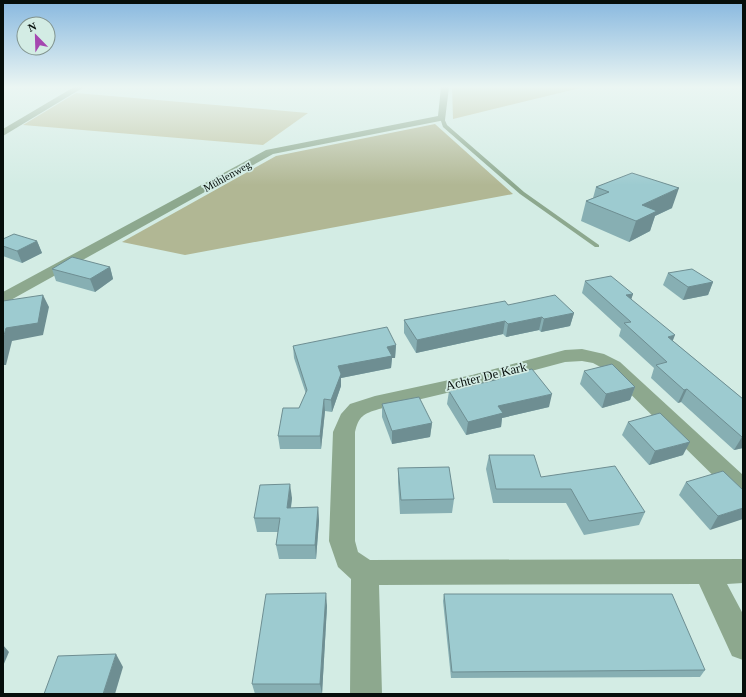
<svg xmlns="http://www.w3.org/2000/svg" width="746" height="697" font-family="'Times New Roman',serif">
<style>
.green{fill:#c0c6a4}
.forest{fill:#b1b794}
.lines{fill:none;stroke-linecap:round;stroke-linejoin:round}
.lane{fill:#8da88e;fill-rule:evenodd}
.street{fill:#8da88e;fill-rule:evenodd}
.wall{fill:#87afb3}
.shaded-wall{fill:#6e8e92}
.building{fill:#9dcbd0;stroke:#6e8e92}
.labels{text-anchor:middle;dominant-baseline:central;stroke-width:3.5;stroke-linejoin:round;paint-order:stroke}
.far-street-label{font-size:11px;fill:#060e0b;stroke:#d3ece4}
.street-label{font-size:13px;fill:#060e0b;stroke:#d3ece4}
</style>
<rect width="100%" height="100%" fill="#d3ece4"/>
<g class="green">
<path d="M452,87h132l-131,32z"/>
<path d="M76,93l232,20 -45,32 -240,-20z"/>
</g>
<path class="forest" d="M435,124l78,70 -328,61 -63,-13 154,-86z"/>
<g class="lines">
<path class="lane" d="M442,117l2,1 3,7 77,67 75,53v2h-4l-75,-53 -77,-67 -3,-9z"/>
<g class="street">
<path d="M74,87h10l-81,49v-7z"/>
<path d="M441,87h8l-4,33 -172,34 -264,147 -6,2v-11l263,-142 172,-34z"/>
<path d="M582,349l22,5 16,8 123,113v25l-8,-3 -129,-127 -13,-7 -11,-2 -17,1 -93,25 -93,22c-16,5 -20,7 -24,23v109l3,11 12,8 373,-1v24l-16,1 16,30v46l-11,-4 -33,-72 -320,1 3,109h-32l1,-115 -13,-12 -9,-26 4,-109 8,-18 9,-10 25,-8 97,-21 93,-25z"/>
</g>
</g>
<g class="wall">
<path d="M596,187l76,21 -17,8 -5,15 -21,11 -48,-21 5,-20 7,-3z"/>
<path d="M3,239l34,2 5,12 -20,10 -19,-7z"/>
<path d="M110,267l3,12 -18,13 -39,-11 -4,-12z"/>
<path d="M668,273l45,9 -5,13 -25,5 -20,-15z"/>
<path d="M585,281l48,13 -2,5 42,42 70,58v49l-9,2 -53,-48 -3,1 -27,-25 3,-10 -35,-32 2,-7 -39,-36z"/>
<path d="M508,305l66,8 -4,13 -29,6 -2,-2 -33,7 -3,-3 -87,19 -12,-20v-13z"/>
<path d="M396,345l-1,13h-3l-1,10 -50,10v8l-9,26 -7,-1 -4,38h-41l-2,-13 21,-28 7,-14 -12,-36 -1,-12z"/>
<path d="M584,371l51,16 -5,13 -28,8 -22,-24z"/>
<path d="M497,377l52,30 -47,11 -1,9 -35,8 -19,-31 2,-13 48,-11z"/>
<path d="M382,404l50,19 -2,14 -38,7 -10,-27z"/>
<path d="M628,422l55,33 -34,10 -27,-30z"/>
<path d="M489,455l52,22 104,35 -6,13 -55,10 -18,-32h-73l-7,-34z"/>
<path d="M398,468l56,31 -2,14 -52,1 -2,-32z"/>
<path d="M686,482l57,8 -33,40 -31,-35z"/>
<path d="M292,498l-1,10 27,-1 1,14 -3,38h-37l-3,-14 2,-13h-21l-3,-14z"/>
<path d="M444,594l261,76 -5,7 -249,1 -8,-77z"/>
<path d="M327,606l-5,88h-67l-3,-10z"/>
</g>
<g class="shaded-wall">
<path d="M679,188l-7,20 -17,8 -5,15 -21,11 7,-21 6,-16z"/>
<path d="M37,241l5,12 -20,10 -5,-12z"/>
<path d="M110,267l3,12 -18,13 -5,-13z"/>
<path d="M713,282l-5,13 -25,5 5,-13z"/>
<path d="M633,294l-4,12 -3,-11z"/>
<path d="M43,295l6,12 -6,28 -31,6 -6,24h-3v-26l3,-11z"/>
<path d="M574,313l-4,13 -29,6 3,-13z"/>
<path d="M542,317l-3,13 -33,7 2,-13z"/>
<path d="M505,321l-2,13 -87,19 1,-13z"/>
<path d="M675,335l-5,13 -2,-11z"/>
<path d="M396,345l-1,13h-3l-1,10 -50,10v8l-9,26 -1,-12 7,-34 49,-19z"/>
<path d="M635,387l-5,13 -28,8 4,-14z"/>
<path d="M687,389l-6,13 -3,1 6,-13z"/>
<path d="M552,394l-3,13 -47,11 -1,9 -35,8 2,-13 30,-16z"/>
<path d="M324,399l1,12 -4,38 -1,-13z"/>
<path d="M432,423l-2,14 -38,7v-13z"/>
<path d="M743,436v12l-9,2 8,-13z"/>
<path d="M690,442l-7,13 -34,10 6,-14z"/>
<path d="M290,484l2,14 -3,23 -2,-13z"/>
<path d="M318,507l1,14 -3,38 -1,-14z"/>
<path d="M743,508v11l-33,11 8,-14z"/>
<path d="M326,593l1,13 -5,88 -2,-10z"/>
<path d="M3,645l6,7 -6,14z"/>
<path d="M116,654l7,13 -8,27h-12z"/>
</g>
<g class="building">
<path d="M632,173l47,15 -37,17 15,6 -21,10 -50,-20 23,-9 -13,-5z"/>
<path d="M14,234l23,7 -20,10 -14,-5v-7z"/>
<path d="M72,257l38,10 -20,12 -38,-10z"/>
<path d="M692,269l21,13 -25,5 -20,-14z"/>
<path d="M611,276l22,18 -7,1 49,40 -7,2 75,62v37l-1,1 -55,-48 -3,1 -28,-25 11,-3 -43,-39 7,-1 -46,-41z"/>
<path d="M43,295l-5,28 -32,5 -3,11v-38z"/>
<path d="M555,295l19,18 -30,6 -2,-2 -34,7 -3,-3 -88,19 -13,-20 101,-19 3,4z"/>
<path d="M387,327l9,18 -9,2 5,9 -54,10 3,8 -10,26 -7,-1 -4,37h-42l5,-28h16l8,-18 -14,-44z"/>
<path d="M612,364l23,23 -29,7 -22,-23z"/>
<path d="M532,369l20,25 -54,12 5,7 -35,9 -19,-31 50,-12 -2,-2z"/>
<path d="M419,397l13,26 -40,8 -10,-27z"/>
<path d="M660,413l30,29 -35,9 -27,-29z"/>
<path d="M489,455h45l7,22 74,-11 30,46 -56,9 -18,-32h-75z"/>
<path d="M449,467l5,32 -53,1 -3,-32z"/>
<path d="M723,471l20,19v18l-25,8 -32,-34z"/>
<path d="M290,484l-3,24 31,-1 -3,38h-39l4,-27h-26l6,-33z"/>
<path d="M326,593l-6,91h-68l14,-90z"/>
<path d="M444,594h228l33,76 -253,2z"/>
<path d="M116,654l-13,40h-59l14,-38z"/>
</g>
<linearGradient id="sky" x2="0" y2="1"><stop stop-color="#88b8df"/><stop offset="0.47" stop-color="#ebf6f3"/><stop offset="1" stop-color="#ebf6f3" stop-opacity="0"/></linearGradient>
<rect width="746" height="185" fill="url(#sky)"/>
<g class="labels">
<g class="far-street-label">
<text transform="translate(227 176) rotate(-29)">Mühlenweg</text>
</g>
<g class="street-label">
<text transform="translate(486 376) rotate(-14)">Achter De Kark</text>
</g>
</g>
<rect width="746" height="697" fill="none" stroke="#060e0b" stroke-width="8"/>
<g transform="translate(36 36) rotate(337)"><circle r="19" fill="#d3ece4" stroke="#81938d"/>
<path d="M0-3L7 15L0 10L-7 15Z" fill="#a547b0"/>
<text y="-6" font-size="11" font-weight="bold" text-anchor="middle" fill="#060e0b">N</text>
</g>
</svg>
